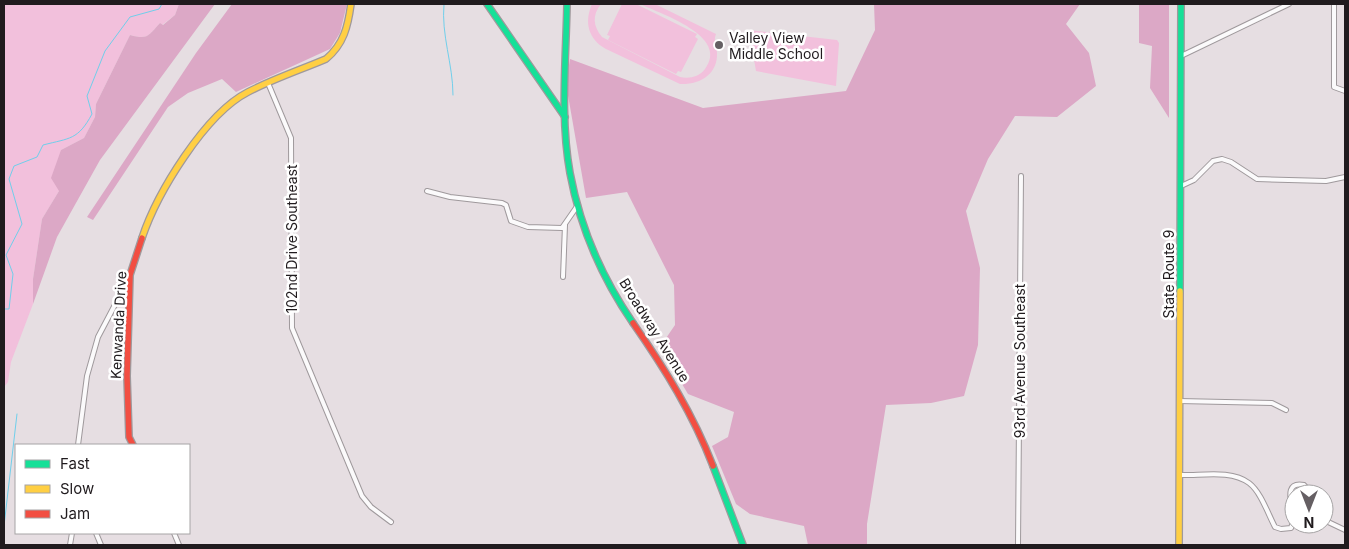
<svg xmlns="http://www.w3.org/2000/svg" width="1349" height="549" font-family="Inter,sans-serif">
<style>
.green{fill:#f2c0dc}
.forest{fill:#dca8c6}
.lines{fill:none;stroke-linecap:round;stroke-linejoin:round}
.stream{stroke:#70cfeb;stroke-width:1}
.street-casing{stroke:#9f999c;stroke-width:6}
.fast-casing{stroke:#9f999c;stroke-width:8}
.slow-casing{stroke:#9f999c;stroke-width:8}
.jam-casing{stroke:#9f999c;stroke-width:8}
.street{stroke:#fbfafb;stroke-width:4}
.fast{stroke:#16e098;stroke-width:5.5}
.slow{stroke:#ffcf43;stroke-width:5.5}
.jam{stroke:#f24e42;stroke-width:5.5}
.poi-dot{fill:#655f63;stroke:#fff;stroke-width:2}
.labels{text-anchor:middle;dominant-baseline:central;stroke-width:5;stroke-linejoin:round;paint-order:stroke}
.poi-label{font-size:14px;fill:#201b1e;stroke:#fff;text-anchor:start}
.street-label{font-size:14px;fill:#201b1e;stroke:#fff}
</style>
<rect width="100%" height="100%" fill="#e6dee2"/>
<g class="green">
<path d="M4,4h175l-4,11 -13,10 -2,-2c-12,13 -12,17 -30,12l-34,69 -1,13 -11,21 -23,12 -2,41 -17,28 -9,60v25l-22,58 -3,20 -4,5z"/>
<path d="M592,4h9c-9,11 -8,22 1,33l78,40c9,2 19,0 25,-8 25,-33 -44,-55 -65,-65h15l61,30c-3,7 1,11 1,19 1,21 -17,32 -37,31l-74,-35c-18,-10 -22,-27 -14,-45z"/>
<path d="M622,4h14l61,30 -2,3 3,2 -17,33 -3,-1 -2,3 -68,-34 2,-4 -3,-1z"/>
<path d="M749,30l88,10 2,3 -3,43 -80,-15z"/>
</g>
<g class="forest">
<path d="M179,4h36l-115,156 -43,77 -24,67v-25l9,-60 17,-28 -8,-13 10,-28 23,-12 11,-21 1,-13 34,-69c18,5 18,1 30,-12l3,2 12,-10z"/>
<path d="M232,4h115l-7,29 -10,16 -94,43 -14,-13 -34,14 -20,14 -75,113 -6,-3 109,-164z"/>
<path d="M874,4h206l-14,20 23,29 7,33 -39,31 -42,-1 -27,43 -22,52 14,57 -2,77 -14,51 -33,7 -45,2 -19,119v21h-59l-4,-19 -54,-12 -14,-10 -24,-58 16,-9 6,-25 -46,-18 -28,-47 15,-22 -1,-40 -47,-93 -41,6 -20,-114 4,-25 133,49 143,-17 29,-61z"/>
<path d="M1139,4h30v114l-19,-30 2,-42 -13,-3z"/>
</g>
<g class="lines">
<g class="stream">
<path d="M444,4c-3,31 9,60 9,91"/>
<path d="M4,309h5l4,-35 -7,-19 16,-31 -13,-45 5,-13 23,-9 6,-12c27,-7 35,-5 49,-31l-5,-18 18,-45 25,-34 29,-8 3,-5"/>
<path d="M4,526l13,-112"/>
</g>
<defs>
<g id="street">
<path d="M1334,4v83l11,4"/>
<path d="M1181,56l108,-52"/>
<path d="M268,83l23,55 1,190 70,168 9,11 20,15"/>
<path d="M1181,186l13,-6 19,-19 9,-2 9,3 26,17 69,2 19,-4"/>
<path d="M427,191l23,6 52,6 4,2 5,16 17,6 34,1 16,-23"/>
<path d="M563,277l2,-52"/>
<path d="M1179,401l93,2 14,7"/>
<path d="M78,445l9,-69 11,-39 30,-57"/>
<path d="M1179,475c21,1 52,-6 70,8 12,9 19,31 26,44l6,2 10,-1c7,-13 -13,-48 13,-43l8,9"/>
<path d="M1324,520l21,10"/>
<path d="M96,533l5,12"/>
<path d="M174,533l5,12"/>
<path d="M70,545l2,-12"/>
<path d="M1018,545l3,-369"/>
</g>
<g id="fast">
<path d="M487,4l78,113"/>
<path d="M567,4c-1,55 -7,114 3,169 10,54 32,105 63,150"/>
<path d="M1180,291l1,-287"/>
<path d="M713,466l30,79"/>
</g>
<g id="slow">
<path d="M142,238c15,-45 63,-124 106,-146 25,-13 52,-22 78,-33 18,-15 22,-33 25,-55"/>
<path d="M1179,545l1,-254"/>
</g>
<g id="jam">
<path d="M633,323c32,46 60,91 80,143"/>
<path d="M133,445l-4,-8 -2,-61 3,-101 12,-37"/>
</g>
</defs>
<use href="#street" class="street-casing"/>
<use href="#fast" class="fast-casing"/>
<use href="#slow" class="slow-casing"/>
<use href="#jam" class="jam-casing"/>
<use href="#street" class="street"/>
<use href="#fast" class="fast"/>
<use href="#slow" class="slow"/>
<use href="#jam" class="jam"/>
</g>
<circle class="poi-dot" cx="719" cy="45" r="5"/>
<g class="labels">
<g class="poi-label">
<text x="729" y="37">Valley View<tspan x="729" dy="16">Middle School</tspan></text>
</g>
<g class="street-label">
<text transform="translate(291 239) rotate(-90)">102nd Drive Southeast</text>
<text transform="translate(1168 274) rotate(-90)">State Route 9</text>
<text transform="translate(118 325) rotate(-87)">Kenwanda Drive</text>
<text transform="translate(655 330) rotate(58)">Broadway Avenue</text>
<text transform="translate(1019 361) rotate(-90)">93rd Avenue Southeast</text>
</g>
</g>
<rect width="1349" height="549" fill="none" stroke="#201b1e" stroke-width="10"/>
<rect x="15" y="444" width="175" height="90" fill="#ffffff" stroke="#a6a4a5"/>
<rect x="25" y="460" width="25" height="8" fill="#16e098" stroke="#a6a4a5"/>
<text x="60" y="469" font-size="15" fill="#201b1e">Fast</text>
<rect x="25" y="485" width="25" height="8" fill="#ffcf43" stroke="#a6a4a5"/>
<text x="60" y="494" font-size="15" fill="#201b1e">Slow</text>
<rect x="25" y="510" width="25" height="8" fill="#f24e42" stroke="#a6a4a5"/>
<text x="60" y="519" font-size="15" fill="#201b1e">Jam</text>
<g transform="translate(1309 509) rotate(180)"><circle r="24" fill="#ffffff" stroke="#a6a4a5"/>
<path d="M0-4L9 19L0 12L-9 19Z" fill="#655f63"/>
<text y="-8" font-size="14" font-weight="bold" text-anchor="middle" fill="#201b1e">N</text>
</g>
</svg>
